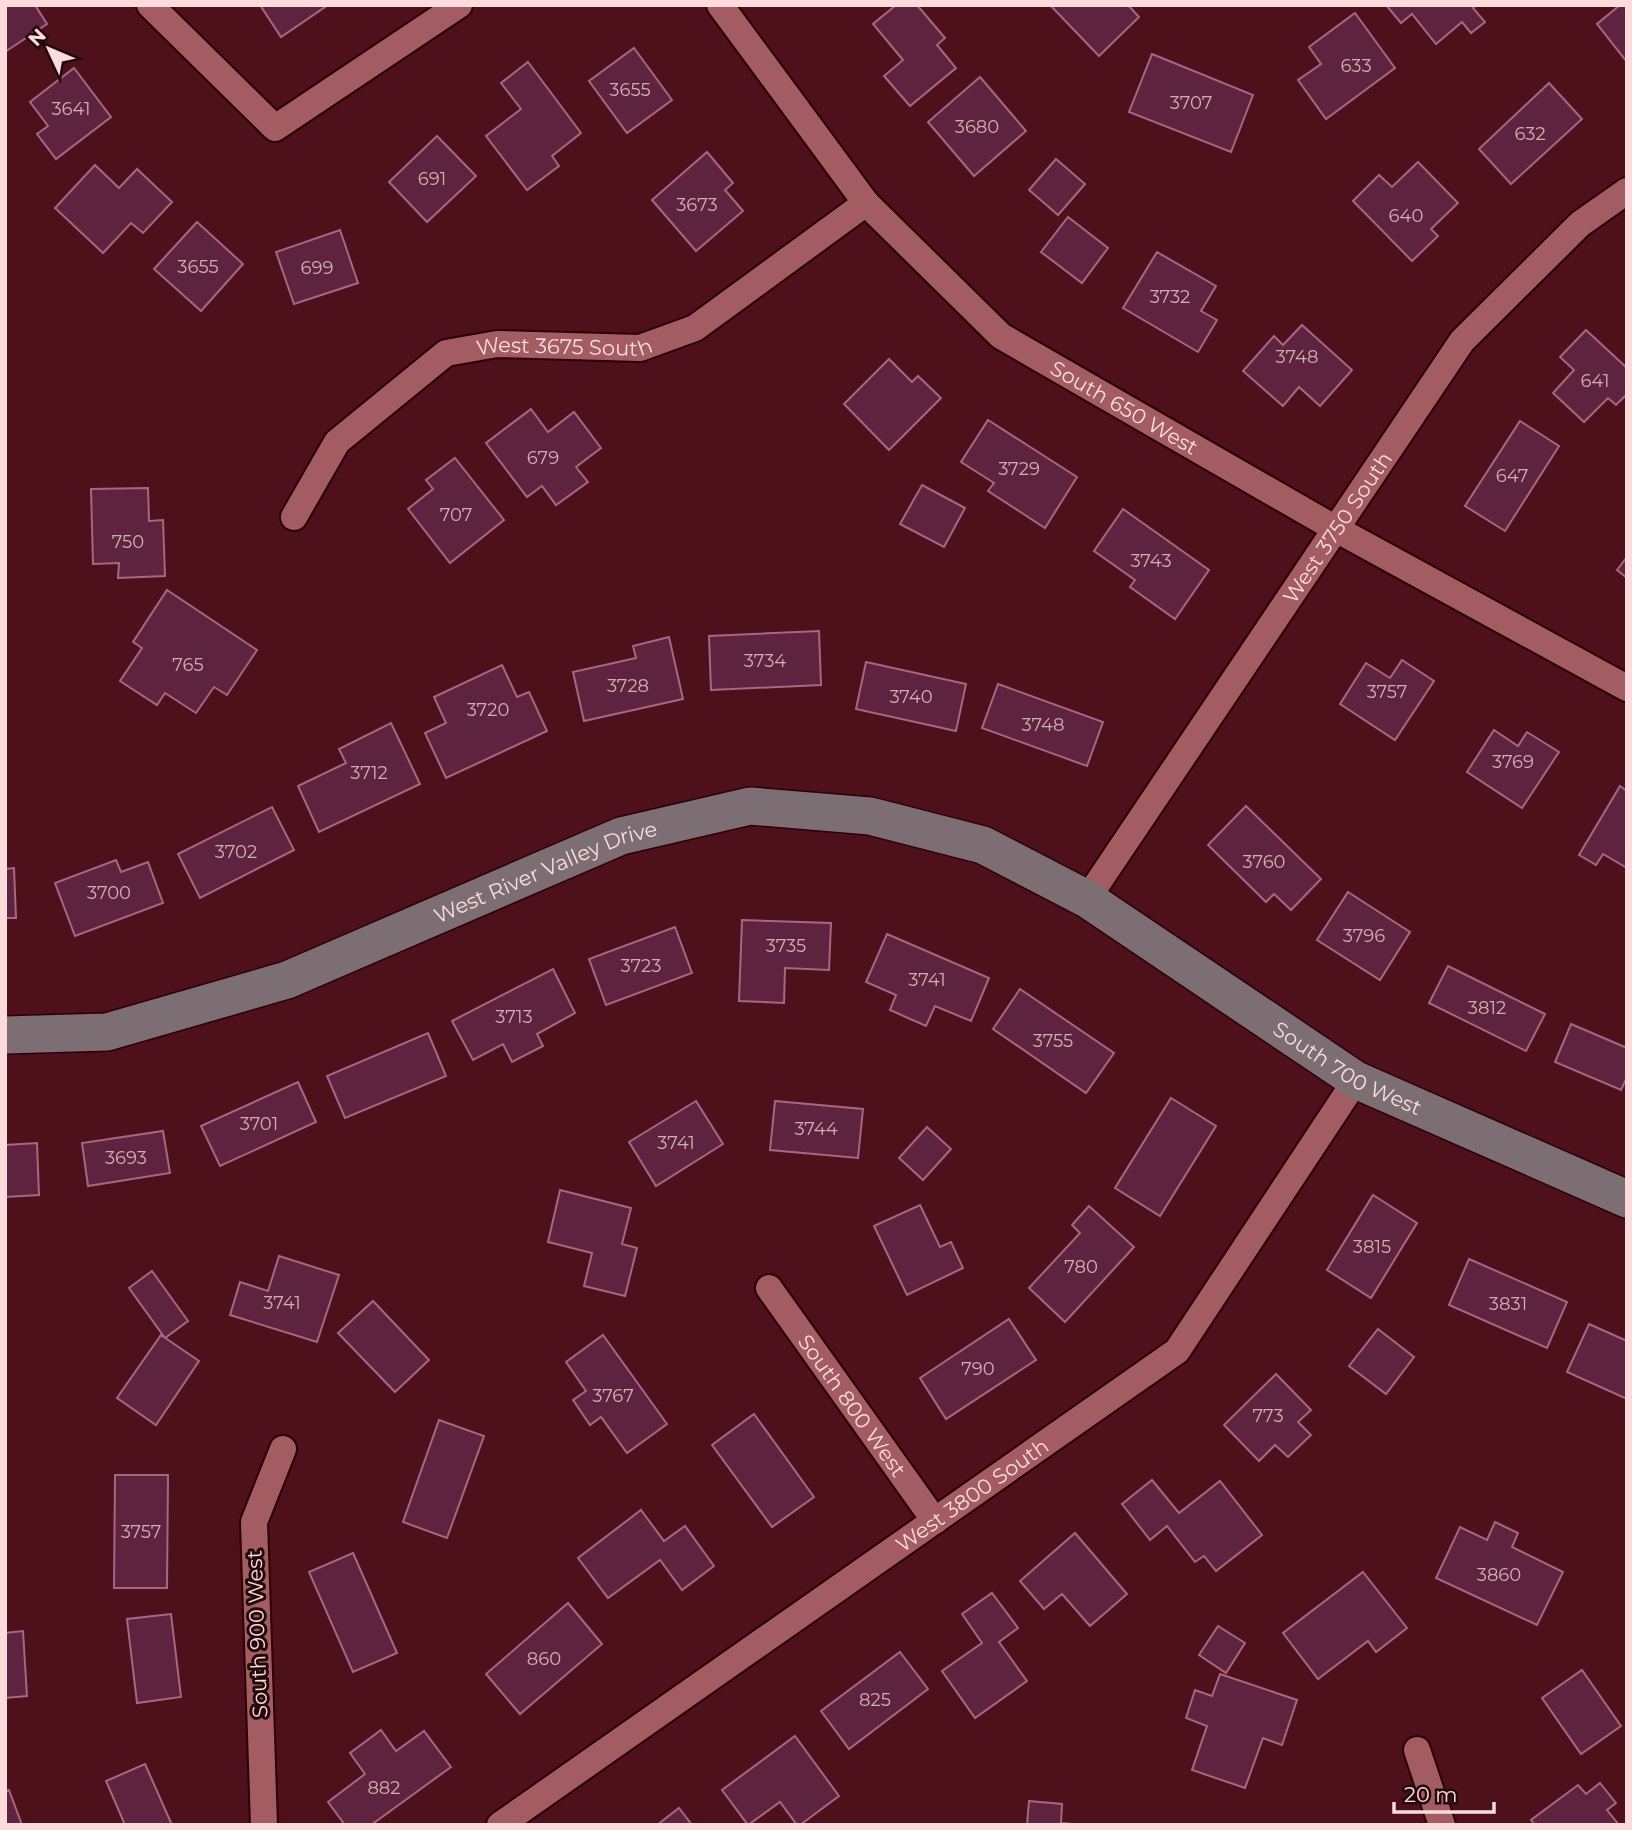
<svg xmlns="http://www.w3.org/2000/svg" width="1632" height="1830" font-family="Montserrat,sans-serif">
<style>
.building{fill:#5e233e;stroke:#a96681;stroke-width:2}
.lines{fill:none;stroke-linecap:round;stroke-linejoin:round}
.street-casing{stroke:#2c0008;stroke-width:30}
.secondary-casing{stroke:#2c0008;stroke-width:40}
.street{stroke:#a25c62;stroke-width:26}
.secondary{stroke:#7c6e72;stroke-width:37}
.labels{text-anchor:middle;dominant-baseline:central;stroke-width:6;stroke-linejoin:round;paint-order:stroke}
.number-label{font-size:18px;fill:#d4adb4}
.street-label{font-size:21px;fill:#fcdbdc;stroke:#24090c}
</style>
<rect width="100%" height="100%" fill="#4e101b"/>
<g class="building">
<path d="M5,5h30l12,19 -42,28z"/>
<path d="M260,5h68l-47,32z"/>
<path d="M896,5h21l28,33 -8,7 19,23 -46,38 -26,-30 19,-16 -30,-36z"/>
<path d="M1050,5h78l11,12 -40,39z"/>
<path d="M1386,5h90l-3,3 12,14 -14,11 -9,-11 -26,22 -24,-30 -11,9z"/>
<path d="M1620,5h7v57l-30,-38z"/>
<path d="M1355,13l40,55 -69,51 -28,-39 23,-16 -12,-17z"/>
<path d="M634,48l38,52 -45,33 -38,-52z"/>
<path d="M1152,54l101,41 -22,57 -102,-40z"/>
<path d="M528,62l53,71 -29,23 7,10 -32,24 -41,-54 35,-27 -20,-26z"/>
<path d="M74,68l37,49 -55,42 -19,-25 11,-8 -18,-24z"/>
<path d="M980,77l46,54 -52,45 -46,-54z"/>
<path d="M1549,83l33,36 -71,65 -32,-35z"/>
<path d="M437,136l39,40 -49,46 -38,-40z"/>
<path d="M707,152l26,31 -8,7 18,21 -47,40 -44,-51z"/>
<path d="M1056,159l29,25 -27,31 -29,-25z"/>
<path d="M1418,162l40,41 -27,26 7,7 -26,25 -59,-60 26,-26 13,12z"/>
<path d="M95,165l24,23 18,-19 35,33 -29,31 -12,-10 -28,30 -48,-45z"/>
<path d="M1068,217l40,31 -26,35 -41,-31z"/>
<path d="M197,222l46,42 -42,47 -47,-42z"/>
<path d="M340,230l18,53 -64,21 -18,-52z"/>
<path d="M1157,252l59,34 -15,25 16,9 -19,32 -75,-44z"/>
<path d="M1302,325l50,45 -32,36 -21,-19 -16,19 -40,-35 31,-35 9,9z"/>
<path d="M1586,330l41,38v26l-11,11 -8,-7 -24,24 -31,-29 21,-23 -14,-13z"/>
<path d="M889,359l23,23 6,-6 23,22 -52,52 -45,-46z"/>
<path d="M531,409l17,23 26,-20 27,36 -25,19 12,15 -32,23 -14,-19 -15,11 -41,-54z"/>
<path d="M988,420l89,57 -32,51 -57,-37 6,-8 -33,-21z"/>
<path d="M1520,421l39,25 -54,85 -40,-25z"/>
<path d="M455,458l49,62 -54,43 -42,-54 25,-20 -7,-9z"/>
<path d="M922,485l43,23 -21,39 -44,-23z"/>
<path d="M148,488l1,33 14,-1 2,56 -47,2 1,-15 -26,1 -2,-75z"/>
<path d="M1123,509l86,61 -34,49 -45,-32 5,-7 -41,-29z"/>
<path d="M1627,557v21l-10,-8z"/>
<path d="M167,590l90,60 -30,45 -13,-8 -18,26 -31,-20 -8,12 -37,-24 22,-33 -9,-6z"/>
<path d="M819,631l2,54 -110,5 -2,-54z"/>
<path d="M669,637l14,62 -99,22 -11,-49 63,-14 -3,-12z"/>
<path d="M1402,660l32,21 -39,59 -55,-36 26,-41 24,15z"/>
<path d="M866,662l100,22 -10,47 -100,-22z"/>
<path d="M502,665l15,32 12,-5 18,39 -101,47 -21,-45 21,-10 -12,-26z"/>
<path d="M998,684l105,38 -16,44 -105,-38z"/>
<path d="M391,723l29,61 -101,48 -21,-46 48,-23 -7,-14z"/>
<path d="M1494,730l24,16 9,-14 32,20 -37,56 -55,-36z"/>
<path d="M1620,786l7,5v77l-24,-14 -7,11 -17,-10z"/>
<path d="M1246,806l75,73 -30,31 -17,-16 -8,8 -58,-57z"/>
<path d="M272,807l22,43 -94,48 -22,-44z"/>
<path d="M116,860l5,12 27,-10 15,41 -88,33 -20,-53z"/>
<path d="M14,868l2,50h-11v-49z"/>
<path d="M1348,892l62,40 -30,48 -63,-40z"/>
<path d="M742,920l89,3 -2,47 -44,-2 -1,35 -45,-2z"/>
<path d="M675,927l17,46 -86,32 -17,-46z"/>
<path d="M887,934l102,44 -18,43 -36,-15 -9,20 -36,-16 6,-15 -30,-13z"/>
<path d="M1448,966l97,48 -19,37 -97,-48z"/>
<path d="M553,969l22,44 -38,21 6,12 -31,16 -9,-18 -30,16 -21,-39z"/>
<path d="M1020,989l94,64 -28,40 -93,-64z"/>
<path d="M1571,1024l56,24v29l-6,13 -66,-28z"/>
<path d="M428,1033l18,43 -101,42 -18,-42z"/>
<path d="M298,1082l18,40 -96,44 -19,-40z"/>
<path d="M1171,1098l45,28 -56,90 -45,-28z"/>
<path d="M696,1101l27,43 -67,42 -27,-44z"/>
<path d="M775,1101l88,8 -5,49 -88,-8z"/>
<path d="M927,1127l24,22 -28,31 -24,-22z"/>
<path d="M163,1131l7,42 -82,13 -6,-43z"/>
<path d="M37,1143l2,52 -34,2v-52z"/>
<path d="M560,1190l71,18 -9,36 15,4 -12,48 -41,-10 8,-33 -44,-11z"/>
<path d="M1373,1195l44,28 -46,75 -44,-28z"/>
<path d="M920,1205l20,42 11,-5 12,26 -56,27 -33,-69z"/>
<path d="M1089,1206l45,41 -69,75 -36,-34 51,-55 -8,-8z"/>
<path d="M279,1256l60,19 -22,67 -87,-27 10,-33 28,9z"/>
<path d="M1469,1259l98,43 -20,46 -98,-43z"/>
<path d="M152,1271l36,50 -23,17 -36,-50z"/>
<path d="M373,1301l56,59 -34,32 -57,-59z"/>
<path d="M1009,1319l27,41 -90,59 -26,-41z"/>
<path d="M1589,1324l38,17v58l-60,-27z"/>
<path d="M1378,1329l36,28 -28,37 -37,-28z"/>
<path d="M161,1335l38,26 -43,64 -39,-27z"/>
<path d="M603,1335l64,89 -40,29 -26,-36 -11,8 -17,-25 13,-9 -20,-29z"/>
<path d="M1276,1374l35,36 -13,12 13,13 -23,22 -13,-12 -16,16 -35,-36z"/>
<path d="M754,1414l60,83 -42,30 -60,-82z"/>
<path d="M439,1420l45,16 -37,102 -44,-16z"/>
<path d="M115,1475h53l-1,113h-53z"/>
<path d="M1152,1480l27,33 41,-32 42,54 -46,36 -12,-15 -9,6 -28,-36 -17,14 -28,-36z"/>
<path d="M641,1510l23,31 21,-15 29,40 -32,24 -22,-30 -52,38 -30,-40z"/>
<path d="M1495,1522l23,11 -6,14 51,25 -26,53 -101,-47 24,-51 27,13z"/>
<path d="M1075,1533l52,61 -37,32 -28,-32 -18,15 -24,-28z"/>
<path d="M353,1553l44,100 -44,19 -44,-100z"/>
<path d="M1363,1572l44,56 -31,24 -8,-11 -50,38 -35,-46z"/>
<path d="M992,1593l26,35 -19,14 28,39 -52,37 -33,-47 40,-28 -20,-29z"/>
<path d="M568,1603l34,41 -82,70 -34,-40z"/>
<path d="M171,1614l10,83 -44,6 -10,-84z"/>
<path d="M1218,1626l27,17 -19,30 -27,-18z"/>
<path d="M23,1631l4,65 -22,2v-65z"/>
<path d="M900,1652l28,37 -79,60 -28,-38z"/>
<path d="M1582,1670l39,56 -40,28 -39,-56z"/>
<path d="M1220,1674l77,26 -15,45 -19,-7 -18,50 -53,-18 15,-44 -21,-8 9,-28 17,6z"/>
<path d="M381,1730l15,21 28,-20 27,36 -80,58h-26l-17,-23 37,-28 -15,-21z"/>
<path d="M795,1736l44,60 -39,29h-3l-17,-23 -32,23 -26,-35z"/>
<path d="M145,1764l27,61h-47l-19,-44z"/>
<path d="M1600,1783l16,20 -9,7 12,15h-84l-4,-5 47,-35 8,9z"/>
<path d="M9,1790l13,35h-17v-33z"/>
<path d="M1029,1801l33,3 -1,19 25,2h-59z"/>
<path d="M679,1808l13,17h-35z"/>
</g>
<g class="lines">
<defs>
<g id="street">
<path d="M150,5l125,123 184,-123"/>
<path id="s1" d="M720,5l146,198 135,133 335,193 291,159"/>
<path id="s2" d="M294,517l43,-75 109,-89 51,-9 143,4 55,-20 171,-125"/>
<path id="s3" d="M1087,899l375,-558 118,-117 47,-33"/>
<path id="s4" d="M769,1288l166,233"/>
<path d="M1417,1750l25,75"/>
<path d="M264,1825l-10,-303 29,-73"/>
<path id="s5" d="M500,1825l677,-474 179,-271"/>
</g>
<g id="secondary">
<path id="s6" d="M5,1035l102,-3 180,-52 334,-144 129,-30 120,10 113,29 104,54 269,181 271,119"/>
</g>
</defs>
<use href="#street" class="street-casing"/>
<use href="#secondary" class="secondary-casing"/>
<use href="#street" class="street"/>
<use href="#secondary" class="secondary"/>
</g>
<g class="labels">
<g class="number-label">
<text x="1356" y="66">633</text>
<text x="630" y="90">3655</text>
<text x="1191" y="103">3707</text>
<text x="71" y="109">3641</text>
<text x="977" y="127">3680</text>
<text x="1530" y="134">632</text>
<text x="432" y="179">691</text>
<text x="697" y="205">3673</text>
<text x="1406" y="216">640</text>
<text x="198" y="267">3655</text>
<text x="317" y="268">699</text>
<text x="1170" y="297">3732</text>
<text x="1297" y="357">3748</text>
<text x="1595" y="381">641</text>
<text x="543" y="458">679</text>
<text x="1019" y="469">3729</text>
<text x="1512" y="476">647</text>
<text x="456" y="515">707</text>
<text x="128" y="542">750</text>
<text x="1151" y="561">3743</text>
<text x="765" y="661">3734</text>
<text x="188" y="665">765</text>
<text x="628" y="686">3728</text>
<text x="1387" y="692">3757</text>
<text x="911" y="697">3740</text>
<text x="488" y="710">3720</text>
<text x="1043" y="725">3748</text>
<text x="1513" y="762">3769</text>
<text x="369" y="773">3712</text>
<text x="236" y="852">3702</text>
<text x="1264" y="862">3760</text>
<text x="109" y="893">3700</text>
<text x="1364" y="936">3796</text>
<text x="786" y="946">3735</text>
<text x="641" y="966">3723</text>
<text x="927" y="980">3741</text>
<text x="1487" y="1008">3812</text>
<text x="514" y="1017">3713</text>
<text x="1053" y="1041">3755</text>
<text x="259" y="1124">3701</text>
<text x="816" y="1129">3744</text>
<text x="676" y="1143">3741</text>
<text x="126" y="1158">3693</text>
<text x="1372" y="1247">3815</text>
<text x="1081" y="1267">780</text>
<text x="282" y="1303">3741</text>
<text x="1508" y="1304">3831</text>
<text x="978" y="1369">790</text>
<text x="613" y="1396">3767</text>
<text x="1268" y="1416">773</text>
<text x="141" y="1532">3757</text>
<text x="1499" y="1575">3860</text>
<text x="544" y="1659">860</text>
<text x="875" y="1700">825</text>
<text x="384" y="1788">882</text>
</g>
<g class="street-label">
<text stroke="none"><textPath href="#s2" startOffset="346">West 3675 South</textPath></text>
<text stroke="none"><textPath href="#s1" startOffset="578">South 650 West</textPath></text>
<text stroke="none"><textPath href="#s3" startOffset="448">West 3750 South</textPath></text>
<text stroke="none"><textPath href="#s6" startOffset="570">West River Valley Drive</textPath></text>
<text stroke="none"><textPath href="#s6" startOffset="1451">South 700 West</textPath></text>
<text stroke="none"><textPath href="#s4" startOffset="144">South 800 West</textPath></text>
<text stroke="none"><textPath href="#s5" startOffset="576">West 3800 South</textPath></text>
<text transform="translate(257 1634) rotate(-92)">South 900 West</text>
</g>
</g>
<rect width="1632" height="1830" fill="none" stroke="#fcdbdc" stroke-width="14"/>
<g transform="translate(49 49) rotate(314)" stroke="#24090c" stroke-width="5" paint-order="stroke">
<path d="M0-5L12 26L0 18L-12 26Z" fill="#fcdbdc"/>
<text y="-10" font-size="19" font-weight="bold" text-anchor="middle" fill="#fcdbdc">N</text>
</g>
<path d="M1394 1802v10h100v-10" fill="none" stroke="#fcdbdc" stroke-width="3.5"/>
<text x="1404" y="1802" font-size="21" fill="#fcdbdc" stroke="#24090c" stroke-width="5" paint-order="stroke">20 m</text>
</svg>
